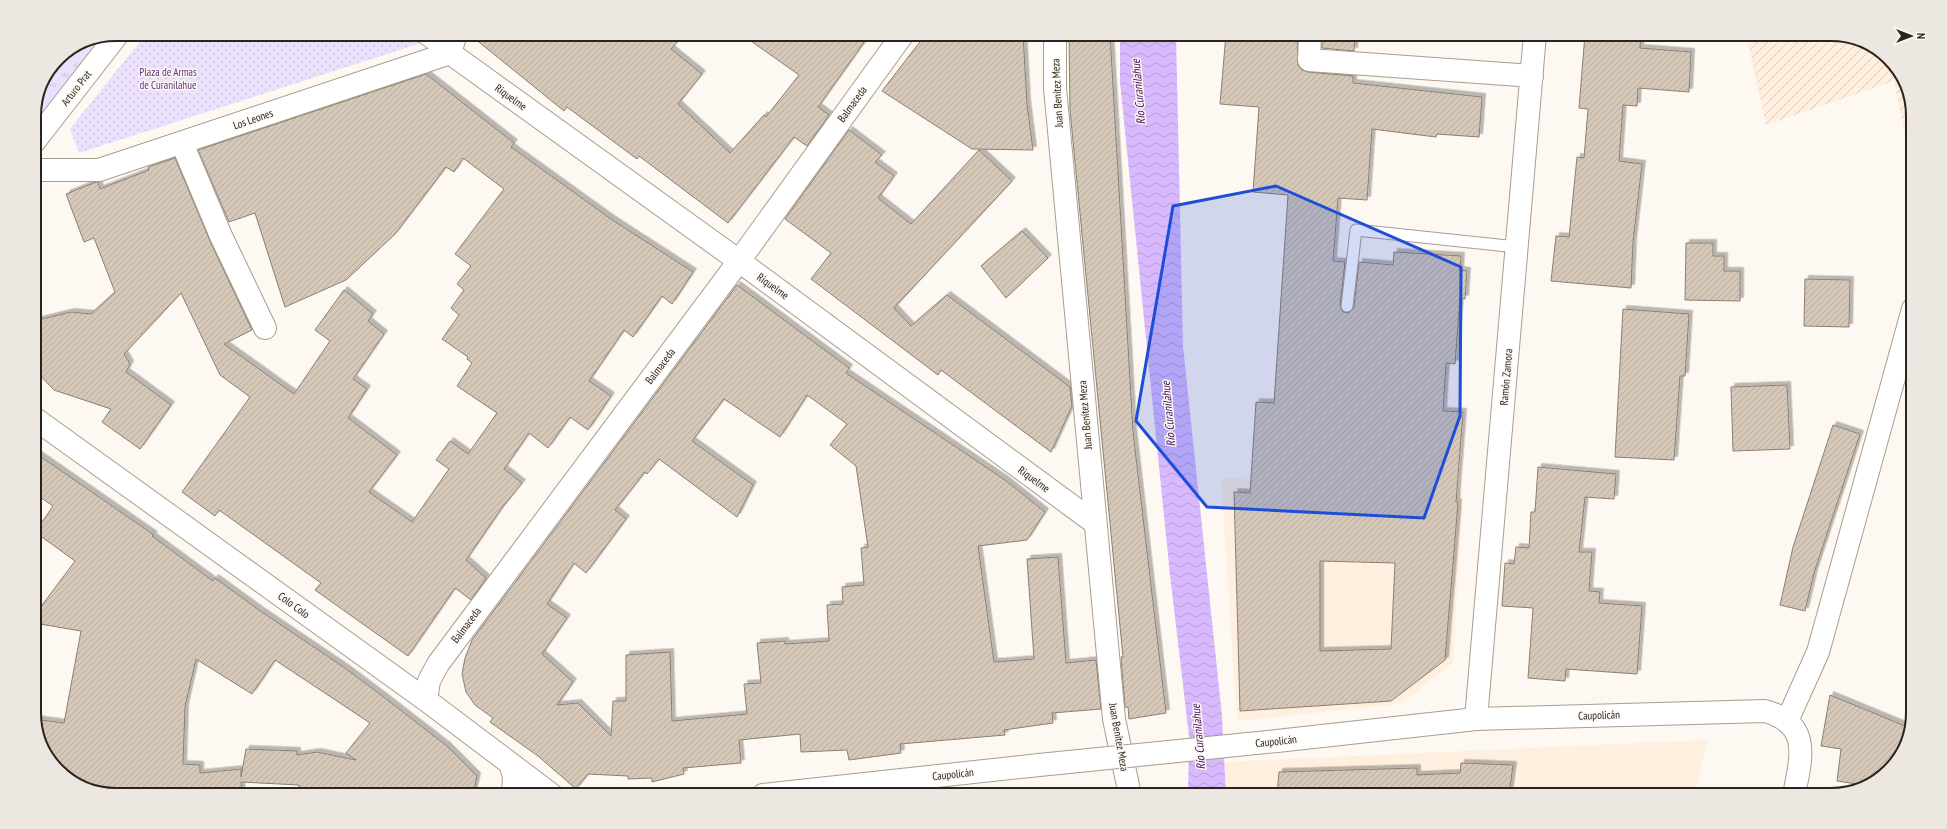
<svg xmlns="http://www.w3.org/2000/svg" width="1947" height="829" font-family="'PT Sans Narrow',sans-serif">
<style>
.built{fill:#feefde}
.industrial{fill:url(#industrial-furrows)}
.grass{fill:url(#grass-tufts)}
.park{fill:url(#park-dots)}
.water{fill:url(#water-waves)}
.building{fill:url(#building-hatch);stroke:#8b7f71;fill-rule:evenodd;filter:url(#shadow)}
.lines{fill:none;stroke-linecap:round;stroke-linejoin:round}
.service-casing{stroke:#a99d8e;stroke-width:13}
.pedestrian-casing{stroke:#a99d8e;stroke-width:19}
.minor-casing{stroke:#a99d8e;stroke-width:24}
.tertiary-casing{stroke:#a99d8e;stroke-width:24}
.primary-casing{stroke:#a99d8e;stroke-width:24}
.service{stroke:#fff;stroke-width:11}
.pedestrian{stroke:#fff;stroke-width:17}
.minor{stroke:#fff;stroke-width:22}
.tertiary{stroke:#fff;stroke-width:22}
.primary{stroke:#fff;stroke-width:22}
.primary-bridge-casing{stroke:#a99d8e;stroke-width:24;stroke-linecap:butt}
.primary-bridge{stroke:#fff;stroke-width:22}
.marked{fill:#1d4ed8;fill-opacity:0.2;stroke:#1d4ed8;stroke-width:3;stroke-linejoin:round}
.labels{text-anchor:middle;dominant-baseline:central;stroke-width:3;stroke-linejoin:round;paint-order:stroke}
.park-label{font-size:11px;fill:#5c3282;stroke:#fef8f2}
.street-label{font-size:11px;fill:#29241e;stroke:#fef8f2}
.water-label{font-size:12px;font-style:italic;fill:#3b0d5e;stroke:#fef8f2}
.rim{fill:none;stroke:#29241e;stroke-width:2}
</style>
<defs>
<pattern id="industrial-furrows" width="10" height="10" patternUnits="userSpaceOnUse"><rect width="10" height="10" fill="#feefde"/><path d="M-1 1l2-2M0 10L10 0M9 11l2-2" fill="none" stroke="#dacdbe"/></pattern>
<pattern id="grass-tufts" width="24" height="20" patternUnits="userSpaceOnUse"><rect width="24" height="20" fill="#ece1fc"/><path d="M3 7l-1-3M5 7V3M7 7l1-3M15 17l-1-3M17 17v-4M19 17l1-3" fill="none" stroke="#cac1d8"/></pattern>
<pattern id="park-dots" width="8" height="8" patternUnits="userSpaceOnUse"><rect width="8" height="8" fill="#ece1fc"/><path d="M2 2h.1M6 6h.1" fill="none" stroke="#cac1d8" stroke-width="1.8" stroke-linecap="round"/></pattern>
<pattern id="water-waves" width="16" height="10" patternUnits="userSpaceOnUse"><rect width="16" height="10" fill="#d8b9fe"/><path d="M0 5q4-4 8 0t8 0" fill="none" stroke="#b99fd9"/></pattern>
<pattern id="building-hatch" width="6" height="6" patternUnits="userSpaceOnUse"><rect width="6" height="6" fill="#d5c8b9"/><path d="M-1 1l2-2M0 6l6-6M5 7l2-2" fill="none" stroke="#b7ac9f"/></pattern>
<filter id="shadow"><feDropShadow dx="3.5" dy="-3.5" stdDeviation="0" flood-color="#0004"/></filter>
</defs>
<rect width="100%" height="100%" fill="#fef8f2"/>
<g class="built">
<path d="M1221,478l242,12 -10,173 -53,41 -163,17z"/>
<path d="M1707,740l-12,55h-469l-1,-33z"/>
</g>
<path class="industrial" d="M1746,34h85l31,6 37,30 14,41v64l-19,-94 -128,44z"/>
<path class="grass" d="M102,37l-68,88c0,-33 19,-70 50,-84 5,-3 12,-3 18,-4z"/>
<path class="park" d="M146,34h297l-6,4 -358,115 -9,-24z"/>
<path class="water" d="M1120,34h56l7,312 39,370 4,79h-38l1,-59 -19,-161 -50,-493z"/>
<g class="building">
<path d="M469,34h215l-13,15 31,25 -24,30 52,49 34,-38 2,2 33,-42 -58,-41h129l-52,73 11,8 -22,31 -13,-9 -66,86 -89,-67 -2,3 -70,-52 -3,4z"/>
<path d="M926,34h97l4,70 6,46 -61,-1 -90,-58z"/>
<path d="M1069,34h41l23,398 33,281 -37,6 -1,-12h-3l-4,-50h2l-53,-547z"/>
<path d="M1226,34h71l1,31 4,5 6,2 45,4v7l129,14 -3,40 -42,-3 -1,3 -64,-8 -5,71 -29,-2 -5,63 12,1 -5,43 3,7 6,1 5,-6 5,-45 34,3 1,-13 67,4 -1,14 7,1 -2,28 -5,-1 -5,66 -9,-1 -3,48 20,1 -7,90 2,1 -13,157 -54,41 -151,10 -6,-219 16,1 6,-91 18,1 14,-208 -35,-3 6,-85 -39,-3zM1320,561l75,2 -4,86 -71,2z"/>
<path d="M1322,34h33l-1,17 -32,-3z"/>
<path d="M1585,34h56l-1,14 51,4 -2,40 -51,-4 -1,18 -14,-1 -4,56 23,3 -9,78 -2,46 -80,-7 5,-45 13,1 8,-80 7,1 4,-49 -9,-1z"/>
<path d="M426,74l88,69 -3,4 100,72 82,53 -21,32 -10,-8 -29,41 -9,-7 -35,51 22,15 -23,34 -18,-13 -22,31 -19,-15 -25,36 18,14 -21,26 -35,51 20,18 -15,22 -16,-12 -47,68 -93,-66 6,-7 -102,-73 -4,6 -33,-24 68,-95 -30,-22 -39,-82 -57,61 6,10 -4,8 45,33 -31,44 -38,-27 9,-13 -57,-19 -20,-21v-48l37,-9 20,2 24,-22 -21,-54 -10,4 -18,-48 30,-12h2l2,7 49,-19 -1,-3 27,-9 35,83 42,89 -28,14 70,50 36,-53 -15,-11 29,-40 29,24 -5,7 16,13 -31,45 14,10 -19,29 49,37 -28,37 43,30 37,-53 -13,-9 14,-19 18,13 29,-41 -40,-27 15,-23 -5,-4 1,-2 -26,-18 17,-24 -8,-7 13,-18 -7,-6 14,-18 -16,-12 49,-65 -41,-31 -9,14 -8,-5 -51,67 -49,46 -61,27 -30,-94 -26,9 -31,-72z"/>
<path d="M849,130l33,25 -7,7 19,14 -16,22 33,26 68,-74 33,31 -118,127 17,18 36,-31 123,92 2,19 -21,46 -110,-82 -3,5 -127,-96 20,-26 -46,-34z"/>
<path d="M1022,231l26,27 -42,40 -25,-32z"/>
<path d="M1686,243h27v13h11v15h16v30l-55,-1z"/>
<path d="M1805,279l45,1 -1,47 -45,-1z"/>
<path d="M737,285l112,83 -3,5 159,107 40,32 -18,28 -49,6 16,116 40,-3 -7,-100 31,-2 8,106 30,-3 5,49 -49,4 1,10 -49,7 1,5 -105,9 1,9 -52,7 -2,-10 -46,2 -1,-18 -61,6 2,23 -58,5 1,6 -32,8v-4l-24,1v-3l-40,-2 -12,15 -38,-33 -48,-34 3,-4 -18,-13 -9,-13 -4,-18 3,-16 7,-18zM807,395l40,29 -17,21 26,21 12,81 -7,1 3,37 -22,2 1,17 -16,1 2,36 -44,3v-3l-28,2 4,40 -17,1 3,30 -75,7 -2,-69 -44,3v46h-13l-2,35 -33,-33 -21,2 16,-23 -31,-28 25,-36 -20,-14 27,-41 12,10 40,-54 -11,-9 30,-38 2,2 12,-15 78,58 16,-32 -61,-44 32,-42 56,38z"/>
<path d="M1623,309l66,5 -4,62h-5l-6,84 -59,-3z"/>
<path d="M1787,385l3,64 -57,2 -2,-64z"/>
<path d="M1833,425l27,9 -46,139 -9,38 -25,-6 13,-58z"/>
<path d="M34,452l120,83 -2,1 61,45 2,-3 44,32 86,58 36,27 66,51 30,30 -4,19h-175l1,-10 -58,-3 1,13h-126l-31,-6 -34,-26 -17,-44 30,4 17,-92 -47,-8v-7l41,-55 -40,-29 18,-26 -19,-13zM196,659l56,35 23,-34 95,63 -24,30 10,7 -39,-8 -20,3v-4l-51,-2 -5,28v-8l-41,4v-8l-17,-1 2,-57z"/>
<path d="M1538,467l78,7 -2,25 -29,-2 -6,55h13l-3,39 11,1 -1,11 43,3 -5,68 -71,-5 -1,12 -37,-3 5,-70 -31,-2 3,-43 9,1 2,-17 13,1 2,-36h4z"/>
<path d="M1830,695l80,33 -3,16 -30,37 -14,4 -26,-4 4,-32 -20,-3z"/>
<path d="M1461,763l52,2 -4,30h-232l2,-23 138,-4v7l43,-2z"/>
</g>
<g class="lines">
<defs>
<path id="service" d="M1347,306l9,-76 161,17"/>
<path id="pedestrian" d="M423,34l27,19"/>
<g id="minor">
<path d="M903,34l-164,227 356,262"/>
<path d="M1055,34v54l59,631 16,76"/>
<path d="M1310,34l-1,26 223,16"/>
<path d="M450,53l6,-19"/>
<path d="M182,143l39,93 44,92"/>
<path d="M1787,721l31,-69 95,-343"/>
</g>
<g id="tertiary">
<path d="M34,170h65l351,-117 289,208 -301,403 -9,17 -3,19"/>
<path d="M1476,719l289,-8c47,13 36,47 29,84"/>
</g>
<g id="primary">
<path d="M34,142l84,-108"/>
<path d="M34,418l392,282 126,95"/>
<path d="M1277,741l199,-22 59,-685"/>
<path d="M510,764l4,12 -1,19"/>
<path d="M763,795l276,-30"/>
</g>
</defs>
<use href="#service" class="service-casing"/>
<use href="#pedestrian" class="pedestrian-casing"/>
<use href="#minor" class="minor-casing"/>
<use href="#tertiary" class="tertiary-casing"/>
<use href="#primary" class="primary-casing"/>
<use href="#service" class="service"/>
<use href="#pedestrian" class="pedestrian"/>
<use href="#minor" class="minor"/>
<use href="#tertiary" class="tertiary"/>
<use href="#primary" class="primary"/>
<defs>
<path id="primary-bridge" d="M1039,765l238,-24"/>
</defs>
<use href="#primary-bridge" class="primary-bridge-casing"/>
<use href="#primary-bridge" class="primary-bridge"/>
</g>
<path class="marked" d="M1276,186l185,81 -1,149 -36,102 -217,-11 -71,-86 37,-215z"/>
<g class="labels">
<g class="park-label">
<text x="168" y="72">Plaza de Armas<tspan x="168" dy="13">de Curanilahue</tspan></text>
</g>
<g class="street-label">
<text transform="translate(76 88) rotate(-52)">Arturo Prat</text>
<text transform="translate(1057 93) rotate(-93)">Juan Benítez Meza</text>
<text transform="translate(511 97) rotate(36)">Riquelme</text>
<text transform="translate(852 104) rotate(-54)">Balmaceda</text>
<text transform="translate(253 119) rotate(-19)">Los Leones</text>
<text transform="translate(773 286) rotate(36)">Riquelme</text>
<text transform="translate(660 366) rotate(-53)">Balmaceda</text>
<text transform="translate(1506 377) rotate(-85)">Ramón Zamora</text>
<text transform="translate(1085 415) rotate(-95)">Juan Benítez Meza</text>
<text transform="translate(1034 479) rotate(36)">Riquelme</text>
<text transform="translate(294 605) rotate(36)">Colo Colo</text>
<text transform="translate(466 625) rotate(-53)">Balmaceda</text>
<text transform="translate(1599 715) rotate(-2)">Caupolicán</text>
<text transform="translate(1119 737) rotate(80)">Juan Benítez Meza</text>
<text transform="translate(1276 741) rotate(-6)">Caupolicán</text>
<text transform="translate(953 774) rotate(-6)">Caupolicán</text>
</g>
<g class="water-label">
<text transform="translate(1138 92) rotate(-95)">Río Curanilahue</text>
<text transform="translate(1168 414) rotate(-95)">Río Curanilahue</text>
<text transform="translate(1198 737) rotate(-95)">Río Curanilahue</text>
</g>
</g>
<path d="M0 0H1947V829H0ZM116 41H1831A75 75 0 0 1 1906 116V713A75 75 0 0 1 1831 788H116A75 75 0 0 1 41 713V116A75 75 0 0 1 116 41Z" fill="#ede7e1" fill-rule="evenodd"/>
<path class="rim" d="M116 41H1831A75 75 0 0 1 1906 116V713A75 75 0 0 1 1831 788H116A75 75 0 0 1 41 713V116A75 75 0 0 1 116 41Z"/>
<g transform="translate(1911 36) rotate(90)" stroke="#fef8f2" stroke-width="3" paint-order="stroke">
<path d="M0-3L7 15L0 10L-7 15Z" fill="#29241e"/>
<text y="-6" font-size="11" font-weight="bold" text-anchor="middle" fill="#29241e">N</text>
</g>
</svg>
